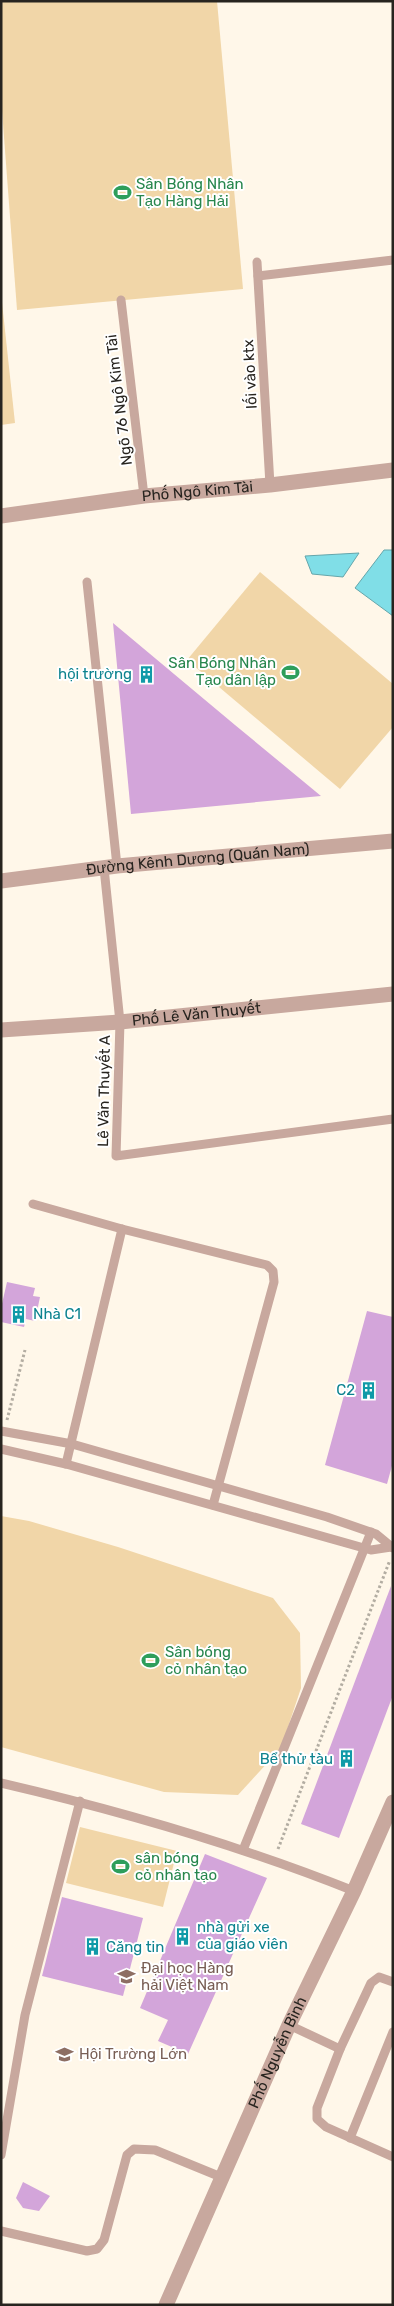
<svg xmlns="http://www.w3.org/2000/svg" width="394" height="2306" font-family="Rubik,sans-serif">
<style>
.green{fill:#f1d6a8}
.water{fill:#80dee7;stroke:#65a6ab}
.building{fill:#d3a5da}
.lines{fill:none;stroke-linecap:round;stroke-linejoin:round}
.path{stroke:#b3ada2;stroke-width:3;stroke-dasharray:2.5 2.5;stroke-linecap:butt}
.service{stroke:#c8a89e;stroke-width:9}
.minor{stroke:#c8a89e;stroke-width:15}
.tertiary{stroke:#c8a89e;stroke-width:15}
.labels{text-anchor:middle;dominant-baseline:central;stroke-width:4;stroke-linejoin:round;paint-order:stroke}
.leisure-label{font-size:15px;fill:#27864d;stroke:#fff;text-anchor:start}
.street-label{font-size:15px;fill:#27241f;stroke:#fff}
.culture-label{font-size:15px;fill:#0d838f;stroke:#fff;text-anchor:end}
.education-label{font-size:15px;fill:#785e54;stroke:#fff;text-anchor:start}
</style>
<rect width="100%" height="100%" fill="#fff7e9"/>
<g class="green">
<path d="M1,1h216l26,288 -226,21 -16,-213z"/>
<path d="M1,293l14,130 -14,2z"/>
<path d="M260,572l133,112v43l-53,62 -153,-129z"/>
<path d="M1,1516l28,5 89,26 155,51 27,35 1,55 -20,60 -43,47 -74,-3 -163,-45z"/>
<path d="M80,1827l97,24 -14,56 -97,-24z"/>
</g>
<g class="water">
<path d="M384,550h9v66l-38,-28z"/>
<path d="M359,553l-16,24 -31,-3 -7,-18z"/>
</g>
<g class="building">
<path d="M113,623l122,102 86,71 -190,18z"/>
<path d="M7,1282l28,6 -2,8 7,1 -5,24 -9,-2 -2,8 -23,-5v-14z"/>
<path d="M367,1311l26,6v145l-6,22 -62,-19z"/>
<path d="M391,1586l2,109 -54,143 -38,-14z"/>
<path d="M205,1854l62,24 -79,176 -30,-13 10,-21 -28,-12z"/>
<path d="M62,1897l81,21 -20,78 -81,-20z"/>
<path d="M23,2182l27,14 -11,15 -16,-3 -7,-10z"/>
</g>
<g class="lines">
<g class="path">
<path d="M7,1420l18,-70"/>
<path d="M278,1849l112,-289"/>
</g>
<g class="service">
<path d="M257,262l13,223"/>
<path d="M258,276l135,-16"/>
<path d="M121,300l23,196"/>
<path d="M87,582l30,284"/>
<path d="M104,868l16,154 -4,134 277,-37"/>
<path d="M33,1204l89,25 145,36 6,6 1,11 -61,223"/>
<path d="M1,1431l71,13 255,73 49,17 17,14"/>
<path d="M1,1449l65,15 305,86 20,-3"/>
<path d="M66,1464l56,-235"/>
<path d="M1,1783c120,28 238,62 353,108"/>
<path d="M243,1850l128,-318"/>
<path d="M289,2025l51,24 -23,59v11l9,8 67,30"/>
<path d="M340,2049l31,-66 8,-6 14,5"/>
<path d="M350,2138l43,-106"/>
<path d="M1,2155l24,-140 55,-214"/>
<path d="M1,2231l86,20 10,-2 7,-9 23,-85 7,-6 21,1 66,27"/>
</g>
<g class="minor">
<path id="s1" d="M1,516l143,-20 126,-11 123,-15"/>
<path id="s2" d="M1,1030l119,-8 273,-28"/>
<path id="s3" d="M166,2305l123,-280 65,-134 39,-89"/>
</g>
<path class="tertiary" id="s4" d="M1,881l116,-15 276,-25"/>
</g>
<defs>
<symbol id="stadium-bare" viewBox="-9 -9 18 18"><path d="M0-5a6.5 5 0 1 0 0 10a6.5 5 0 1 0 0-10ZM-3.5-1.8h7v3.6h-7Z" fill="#2e9e5b" stroke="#fff" stroke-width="2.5" paint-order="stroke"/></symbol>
<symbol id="building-bare" viewBox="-9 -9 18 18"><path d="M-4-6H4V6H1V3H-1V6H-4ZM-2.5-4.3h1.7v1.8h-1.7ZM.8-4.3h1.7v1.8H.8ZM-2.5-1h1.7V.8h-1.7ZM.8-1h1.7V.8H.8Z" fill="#0f9aa8" stroke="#fff" stroke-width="2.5" paint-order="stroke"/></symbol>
<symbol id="university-bare" viewBox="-9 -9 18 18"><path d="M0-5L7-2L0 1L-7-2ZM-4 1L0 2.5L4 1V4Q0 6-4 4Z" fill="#8d6e63" stroke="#fff" stroke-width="2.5" paint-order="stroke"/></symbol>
</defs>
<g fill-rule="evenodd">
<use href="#stadium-bare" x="110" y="180" width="25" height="25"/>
<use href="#stadium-bare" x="278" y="660" width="25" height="25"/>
<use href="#building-bare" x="134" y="662" width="25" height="25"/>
<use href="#building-bare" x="6" y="1302" width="25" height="25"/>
<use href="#building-bare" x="356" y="1378" width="25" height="25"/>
<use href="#stadium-bare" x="138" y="1648" width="25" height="25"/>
<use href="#building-bare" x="334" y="1746" width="25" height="25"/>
<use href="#stadium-bare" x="108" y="1854" width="25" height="25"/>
<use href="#building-bare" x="170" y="1924" width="25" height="25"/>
<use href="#building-bare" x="80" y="1934" width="25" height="25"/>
<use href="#university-bare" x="114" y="1964" width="25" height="25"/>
<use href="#university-bare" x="52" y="2042" width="25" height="25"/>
</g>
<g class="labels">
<g class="leisure-label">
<text x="136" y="184">Sân Bóng Nhân<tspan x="136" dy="17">Tạo Hàng Hải</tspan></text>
<text x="276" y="663" text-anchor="end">Sân Bóng Nhân<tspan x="276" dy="17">Tạo dân lập</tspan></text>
<text x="165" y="1652">Sân bóng<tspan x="165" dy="17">cỏ nhân tạo</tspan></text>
<text x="135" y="1858">sân bóng<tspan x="135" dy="17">cỏ nhân tạo</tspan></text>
</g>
<g class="street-label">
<text transform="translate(250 374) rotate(-93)">lối vào ktx</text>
<text transform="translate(119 400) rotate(-97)">Ngõ 76 Ngô Kim Tài</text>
<text stroke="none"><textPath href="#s1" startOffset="198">Phố Ngô Kim Tài</textPath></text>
<text stroke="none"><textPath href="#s4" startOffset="198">Đường Kênh Dương (Quán Nam)</textPath></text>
<text stroke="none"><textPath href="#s2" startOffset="196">Phố Lê Văn Thuyết</textPath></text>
<text transform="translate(104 1091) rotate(-89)">Lê Văn Thuyết A</text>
<text stroke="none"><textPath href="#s3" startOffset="276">Phố Nguyễn Bình</textPath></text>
</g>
<g class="culture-label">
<text x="132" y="674">hội trường</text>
<text x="33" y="1314" text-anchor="start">Nhà C1</text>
<text x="355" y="1390">C2</text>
<text x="333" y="1759">Bể thử tàu</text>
<text x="197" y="1927" text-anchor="start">nhà gửi xe<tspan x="197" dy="17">của giáo viên</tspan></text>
<text x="106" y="1947" text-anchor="start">Căng tin</text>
</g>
<g class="education-label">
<text x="141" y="1968">Đại học Hàng<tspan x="141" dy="17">hải Việt Nam</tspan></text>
<text x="79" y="2054">Hội Trường Lớn</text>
</g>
</g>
<rect width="394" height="2306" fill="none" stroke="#27241f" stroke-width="5"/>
</svg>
